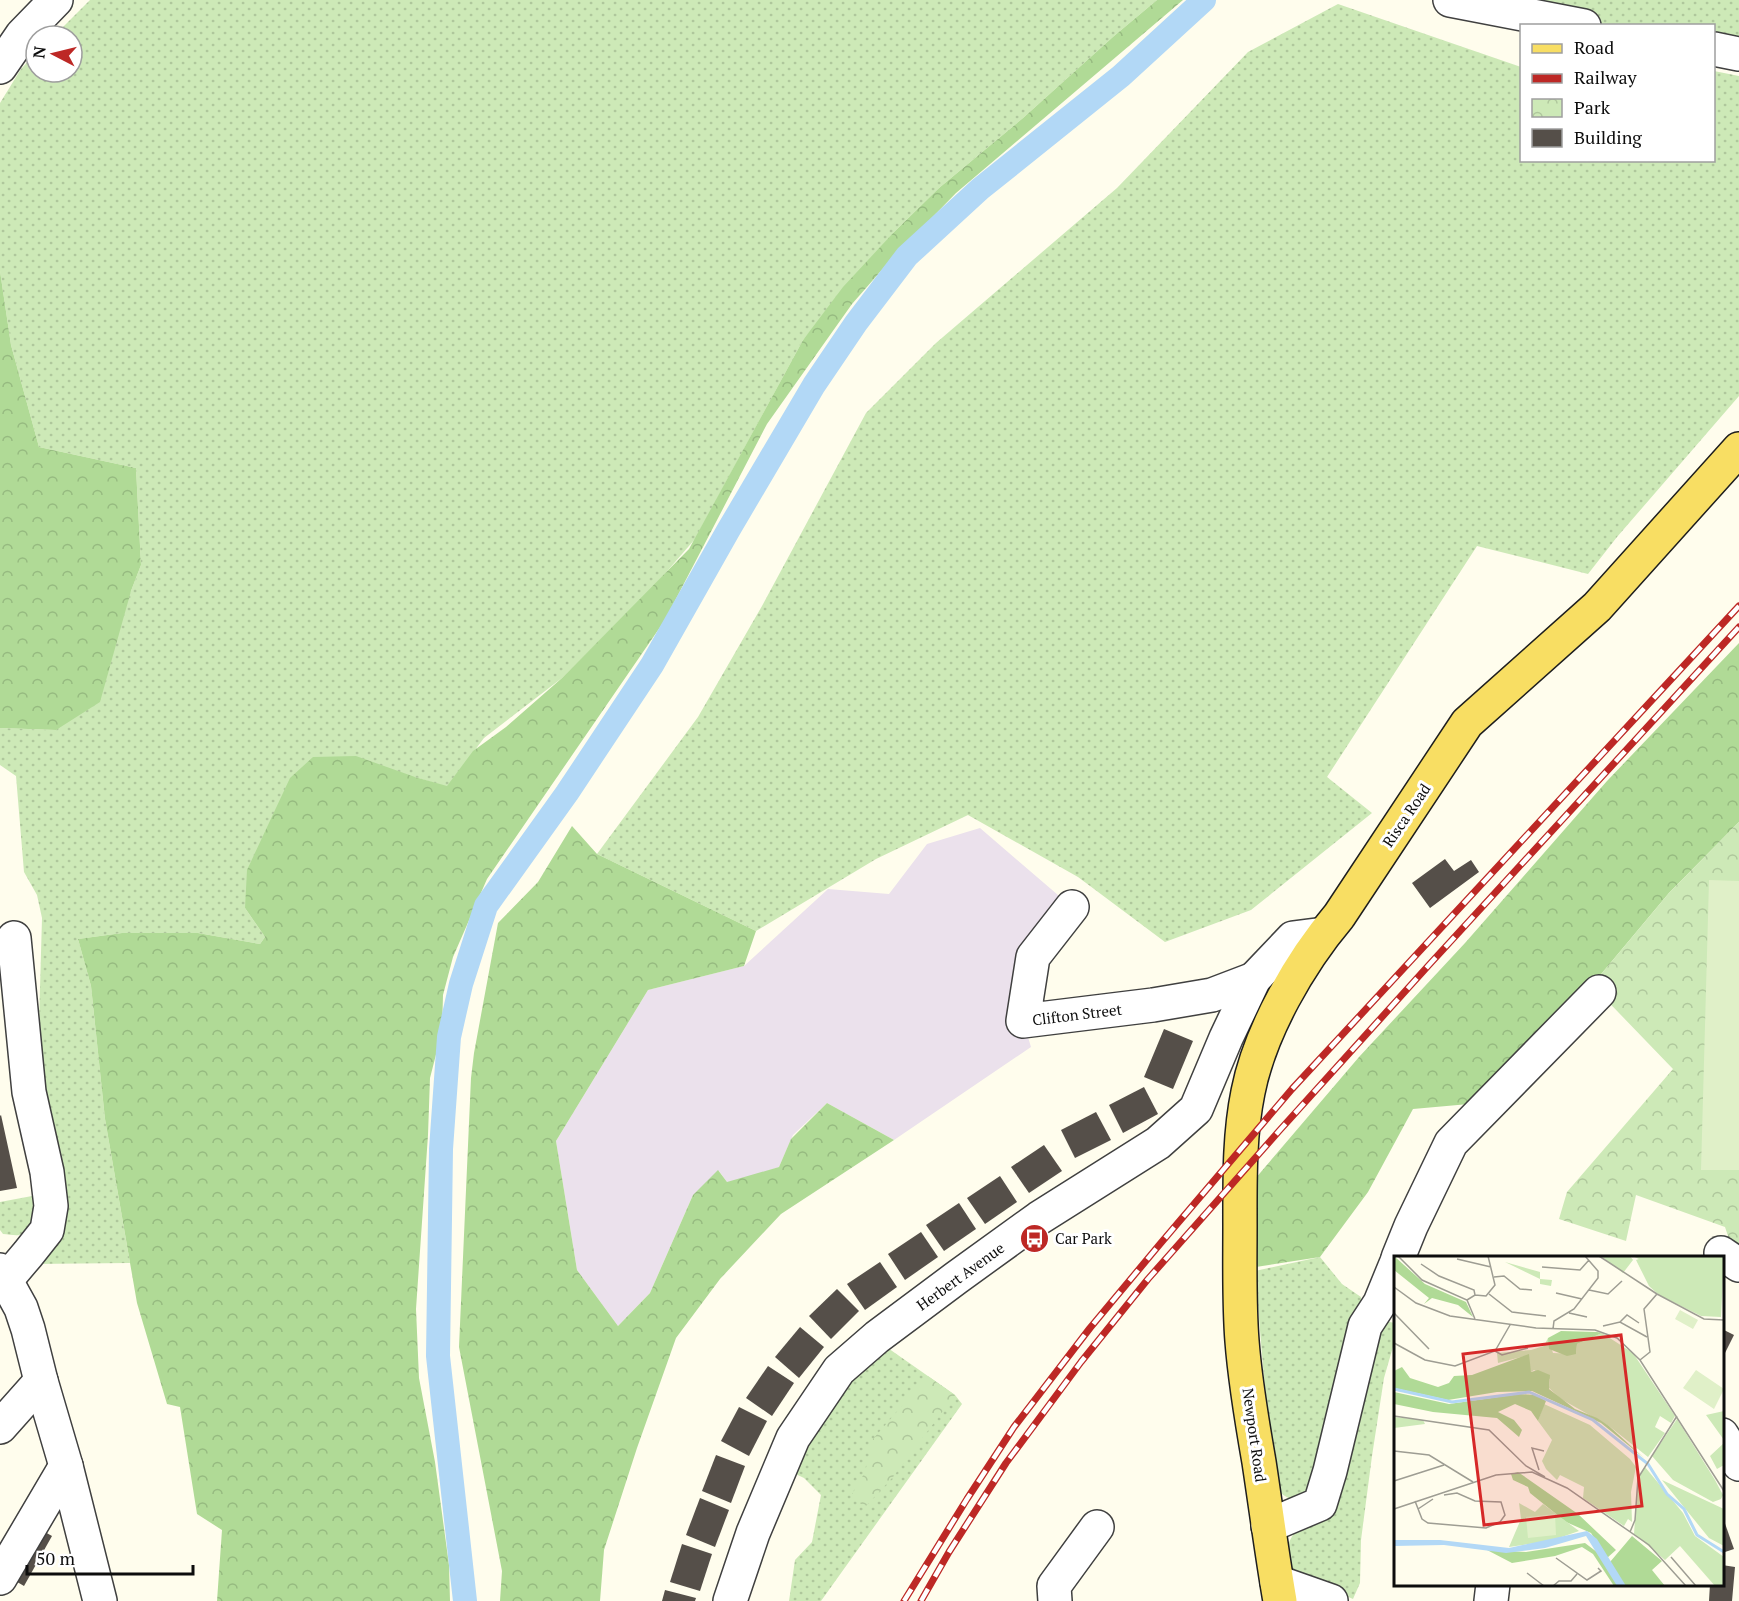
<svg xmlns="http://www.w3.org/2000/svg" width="1739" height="1601" font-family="'PT Serif',serif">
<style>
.industrial{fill:#ebe1ec}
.grass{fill:url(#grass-dots)}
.forest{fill:url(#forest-crowns)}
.park{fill:url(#park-crowns)}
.pitch{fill:#e0f0c8}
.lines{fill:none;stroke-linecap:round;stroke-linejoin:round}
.canal{stroke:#b2d8f6;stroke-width:24}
.building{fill:#554f49}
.minor-casing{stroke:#404040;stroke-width:36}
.major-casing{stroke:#1e1e1e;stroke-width:36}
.minor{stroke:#fff;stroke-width:33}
.major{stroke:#f8de63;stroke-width:33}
.rail-casing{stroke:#bd2825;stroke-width:7}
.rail{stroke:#fff;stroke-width:4.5;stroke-dasharray:14;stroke-linecap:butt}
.labels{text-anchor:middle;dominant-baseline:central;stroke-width:6;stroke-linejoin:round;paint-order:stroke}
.street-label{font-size:15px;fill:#0d0d0d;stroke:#fff}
.poi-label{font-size:15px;fill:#0d0d0d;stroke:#fff;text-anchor:start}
.inset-river{fill:none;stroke:#b2d8f6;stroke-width:3}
.inset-road{fill:none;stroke:#9e9d93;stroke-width:1.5}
.view{fill:#d62828;fill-opacity:0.15;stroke:#d62828;stroke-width:3}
.inset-edge{fill:none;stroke:#0d0d0d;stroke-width:3}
</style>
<defs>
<pattern id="grass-dots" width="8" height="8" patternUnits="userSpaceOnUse" patternTransform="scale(1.5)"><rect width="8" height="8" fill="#cde9b7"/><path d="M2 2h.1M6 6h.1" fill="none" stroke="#afc79c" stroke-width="1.8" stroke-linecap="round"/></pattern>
<pattern id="forest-crowns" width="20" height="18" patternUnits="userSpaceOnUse" patternTransform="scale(1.5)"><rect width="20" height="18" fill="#b0da96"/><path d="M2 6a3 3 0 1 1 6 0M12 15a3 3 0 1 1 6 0" fill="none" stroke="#96ba80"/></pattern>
<pattern id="park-crowns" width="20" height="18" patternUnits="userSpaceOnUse" patternTransform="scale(1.5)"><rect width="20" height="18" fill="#cde9b7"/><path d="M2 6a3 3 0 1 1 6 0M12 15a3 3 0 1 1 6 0" fill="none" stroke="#afc79c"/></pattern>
</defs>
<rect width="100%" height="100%" fill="#fffded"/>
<path class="industrial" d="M980,828l92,79 -49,114 8,26 -137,93 -67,-37 -34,32 -14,32 -50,18 -10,-14 -26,24 -43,98 -32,33 -41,-56 -21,-129 92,-151 96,-24 84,-77 61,5 38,-50z"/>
<g class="grass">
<path d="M90,0h1067l-43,36 -91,82 -84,70 -45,44 -91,108 -108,199 -39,45 -94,94 -78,60 -37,49 -32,-10 -170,131 20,29 -5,7 -62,-11h-76l-44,6 13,47 14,133 25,144 -99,1 21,-23 -15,-148 5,-175 -5,-23 -13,-23 -8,-96 -16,-11v-37l56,2 75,-139 10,-26 -5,-97 -97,-21 -28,-102 -11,-74v-168l21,-34 15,-16v19h36v-36h-18z"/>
<path d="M1450,0h289v54l-25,-4v-24l-134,-1z"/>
<path d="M1338,4l183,63 1,93h192v-89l25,5v320l-122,141 -29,37 -111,-28 -150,231 45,36 -121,97 -86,32 -87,-65 -110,-62 -92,44 -120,72 -159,-77 101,-137 64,-111 104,-193 70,-70 181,-155 131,-136z"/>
<path d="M32,1196c7,13 3,34 -13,39 -4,1 -11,-1 -16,-1l-3,-4v-28z"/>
<path d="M1320,1257l22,27 19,13v8l-53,191 -15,5 -16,-10 -13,-113 -9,-107z"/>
<path d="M1384,1321l11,2v17l-11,38 -12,78 -11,84 -1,43 -7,16 -63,-28 -2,-27 7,-13 15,-4 21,-15 19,-94z"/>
<path d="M885,1346l70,49 7,9 -141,197h-32l6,-41 17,-18 9,-47 -17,-17 -19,-9 36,-61z"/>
</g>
<g class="forest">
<path d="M1157,0h26l-227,193 -69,71 -35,40 -85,120 -102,196 -178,259 -34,78 -10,38 -1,36 -12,47 -2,57 -12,174 3,69 16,84 14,103 1,36h-233l5,-71 -25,-16 -17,-107 -13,-3 -30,-101 -32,-184 -14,-133 -13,-47 44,-6h76l62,11 5,-7 -20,-29 2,-38 43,-92 23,-21 43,-1 59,21 32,9 26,-35 33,-24 56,-49 127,-129 114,-209 40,-53 51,-55 45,-44 84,-70 91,-82z"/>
<path d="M0,271l11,74 28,102 97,21 5,97 -10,26 -31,111 -44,28 -56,-2z"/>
<path d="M1739,643v179l-70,71 -77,92 -123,119 -56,5 -45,83 -48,65 -64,10 -13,-74 116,-136 106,-114 142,-162z"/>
<path d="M572,826l25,28 159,77 -12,35 -96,24 -92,151 21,129 41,56 32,-33 43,-98 25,-25 9,12 52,-15 12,-28 36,-36 67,37 -113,74 -61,65 -44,59 -39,110 -33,102 -4,51h-100l2,-30 -43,-224 12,-269 3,-25 24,-130 40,-41z"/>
</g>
<g class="park">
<path d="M1739,822v428l-8,-5 -6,-18 -89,-32 -10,46 -67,-22 8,-27 106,-123 -81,-84 77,-92z"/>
<path d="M928,1376l27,19 -62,82 -28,30 -14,-11 14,-24 8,-33z"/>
</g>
<path class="pitch" d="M1709,880l30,1v289h-38z"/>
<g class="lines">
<path class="canal" d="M465,1601l-27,-245 3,-207 8,-112 12,-53 25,-78 81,-113 85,-128 77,-136 85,-144 42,-62 51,-67 73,-67 141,-113 83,-76"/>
</g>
<g class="building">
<path d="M1445,859l9,12 17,-11 8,12 -49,36 -18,-25z"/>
<path d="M1164,1029l29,12 -20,48 -29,-12z"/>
<path d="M1144,1087l14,27 -35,19 -14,-28z"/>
<path d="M1096,1112l15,28 -36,18 -14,-28z"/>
<path d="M1,1115l16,73 -17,3v-75z"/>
<path d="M1044,1145l18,26 -33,22 -18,-26z"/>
<path d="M1000,1176l17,26 -32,22 -18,-26z"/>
<path d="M959,1203l17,26 -32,22 -18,-26z"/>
<path d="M921,1232l17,25 -33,23 -17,-26z"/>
<path d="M880,1262l17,25 -32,23 -18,-26z"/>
<path d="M837,1289l22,22 -28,28 -22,-23z"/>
<path d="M800,1327l24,20 -25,31 -24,-21z"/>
<path d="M1722,1329l12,6 -12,24z"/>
<path d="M768,1366l26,17 -22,33 -26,-18z"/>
<path d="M739,1407l28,14 -18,35 -28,-15z"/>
<path d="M716,1455l29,11 -14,37 -29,-12z"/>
<path d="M700,1498l29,12 -14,37 -29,-12z"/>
<path d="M1722,1515l12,34 -12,4z"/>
<path d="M36,1527l16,9 -28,50 -17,-10z"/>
<path d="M682,1544l30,10 -12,37 -30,-9z"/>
<path d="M1722,1565l13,2 -3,34h-23l1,-17h12z"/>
<path d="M665,1590l31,8 -1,3h-33z"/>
</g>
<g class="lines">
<defs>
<g id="minor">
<path d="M1450,0l134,26"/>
<path d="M1714,49l25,5"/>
<path d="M0,67l22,-32 34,-35"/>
<path d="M1072,907l-39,50 -10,64 130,-16 59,-10 42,-16"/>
<path d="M1721,1253l18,12"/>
<path d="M1398,1258l13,-32 40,-83 148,-151"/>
<path d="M0,1270l21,38 7,21 13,52 25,85 34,135"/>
<path d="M0,1287l28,-33 19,-24 4,-24 -4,-34 -18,-80 -15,-154"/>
<path d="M0,1427l41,-46"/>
<path d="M1722,1435l17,29"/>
<path d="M1268,1526l52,-22 10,-33 35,-145 15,-23 16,-39"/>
<path d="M0,1578l66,-112"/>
<path d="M1277,1582l54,19"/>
<path d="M730,1601l23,-68 40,-95 46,-68 38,-33 79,-59 83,-60 119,-75 38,-34 30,-71 28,-59 39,-41 31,-4"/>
<path d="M1055,1601l-1,-15 43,-59"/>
<path d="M1491,1601l2,-17"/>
</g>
<path id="major" d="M1280,1601c-8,-46 -14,-93 -21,-139 -7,-40 -14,-81 -17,-121 -3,-38 -2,-76 -2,-114 0,-45 -1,-91 8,-135 12,-61 52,-130 91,-176l128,-193 130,-116 142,-158"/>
</defs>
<use href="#minor" class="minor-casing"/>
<use href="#major" class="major-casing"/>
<use href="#minor" class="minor"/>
<use href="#major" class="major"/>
<defs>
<g id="rail">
<path d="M904,1601l63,-102 47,-72 76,-99 70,-84 132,-155 447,-483"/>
<path d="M921,1601l28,-49 57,-89 75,-101 67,-83 131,-148 149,-165 311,-339"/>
</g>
</defs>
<use href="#rail" class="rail-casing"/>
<use href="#rail" class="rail"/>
</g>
<defs>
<symbol id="bus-disc" viewBox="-11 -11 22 22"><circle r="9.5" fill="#bd2825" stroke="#fff"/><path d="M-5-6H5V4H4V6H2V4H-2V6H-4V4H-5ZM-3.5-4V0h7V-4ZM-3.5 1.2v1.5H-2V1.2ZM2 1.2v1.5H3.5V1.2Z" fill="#fff"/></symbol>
</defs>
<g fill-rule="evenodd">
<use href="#bus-disc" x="1018" y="1222" width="33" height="33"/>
</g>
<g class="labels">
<g class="street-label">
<text transform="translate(1406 815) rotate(-56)">Risca Road</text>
<text transform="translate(1077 1014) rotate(-7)">Clifton Street</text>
<text transform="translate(960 1276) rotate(-36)">Herbert Avenue</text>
<text transform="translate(1255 1435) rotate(82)">Newport Road</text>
</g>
<g class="poi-label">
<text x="1055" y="1238">Car Park</text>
</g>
</g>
<g transform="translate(1394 1256)">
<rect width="330" height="330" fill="#fffded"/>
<path d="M207,0h29l3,4 -10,13zM238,0h92l-3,61 -20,-1 -42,-21 -10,-9 -13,-26 3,-1zM111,6l35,10v7l12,1 -1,6 -11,-2v-5zM208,77l31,20 42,63 -4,7 -11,-7 -5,11 10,6 -17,24 -39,-31 -48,-27 -12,-11 1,-9 -16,-9 -3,2 -6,-16 -27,7 -1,-10 34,-3 13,-4 4,-8 5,15 23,1 1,-10zM150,148l46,21 40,34 6,8 -5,25 1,30 -4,-3 -4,7 -41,-28 1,-11 -24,-12 -3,5 -11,-11 -4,-8 10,-21 -14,-19zM330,155v29l-18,-25zM0,161l29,3 2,4 -31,4zM283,163l38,61 8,15 -2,4 -8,3 -40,-22 -21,-24zM330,187v22l-7,4 -7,-13zM251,211l38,46 12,23 29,21v29h-9l-35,-40 -15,14 -31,-26 4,-56zM268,224l62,29v37l-15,-8z" fill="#cde9b7"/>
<path d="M0,0l31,28 41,18 7,15 -15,-12 -26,-7 -8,6 5,-6 -35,-28zM167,75l36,1 5,1 -25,11 -1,10 -9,2 -18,-7 -1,-11zM135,98l2,18 7,-2 12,5 -1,14 26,20 22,9 12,8 35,32 -43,-35 -69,-32 -35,1 -49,8 -54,-12v-17l8,-4 8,11 28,9 11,-4 5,-7 18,-1zM0,136l55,12 71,-10 16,1 10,6 -8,20 -7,-10 -16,-7 -17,8 16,8 8,10 -3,7 -22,-19 -64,-6 -39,-8zM124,216l60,42 38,36 -9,8 -16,-25 -25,-11 -36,-29 -2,-6 -15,-7 -2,-6zM238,280l30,25 -10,9 13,16h-51l-21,-32 -11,-7 -27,9 -43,7 -25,-13 39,2 59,-9 25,19z" fill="#b0da96"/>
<path d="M125,247l16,9 8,-8 36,27 -29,10 -41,6 12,-28z" fill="#cde9b7"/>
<path d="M286,54l18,10 -5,9 -18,-10zM302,114l28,19 -10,20 -31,-21zM161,258l1,21 -28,3 -2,-21z" fill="#e0f0c8"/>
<path d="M193,275l10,8 29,47h-9l-31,-50 -41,12 -39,5 -62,-8 -50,1v-6h46l69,8z" fill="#b2d8f6"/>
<path class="inset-river" d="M0,133l58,13 77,-10 64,28 55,44 19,30 17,15 13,26 27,17"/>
<path class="inset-road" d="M4,0l24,24 45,20 8,19M205,0l58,38M63,3l34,8M27,8l18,12 35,14 1,5M148,11l38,3 9,-10M100,21l10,-1 16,13 12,1M0,31l22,16 34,13 86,12 59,2 22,8 23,22 84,131M195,34l19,4 14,-13M162,37l26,6M95,38l23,18 34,4M73,44l8,-5 11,1 9,-11 -7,-29M0,57l35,36M175,57l18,4M226,66l7,-7 12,8M209,70l17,-4 27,15M159,73l1,-8 20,-12 24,-31v-7l-13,-15M0,87l31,17 30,6 40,-15 15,-26M101,95l7,4 26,-7M246,104l10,-8 -6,-43 13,-15 47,25 20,1M0,160l95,14 37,36 19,11M0,195l35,4 44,27M145,214l-7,-22 12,3M0,225l50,-16M21,245l7,18 6,4 58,5 14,-6 5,-7 -4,-13 -26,-1 -18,-8 -13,2M0,253l102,-34 36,-3 35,16 82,57 37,41M24,253l15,-10M236,276l5,-12 3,-42 39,-62M277,301l25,29M162,302l31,22 14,-9 -3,-3M133,317l17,13M159,330l6,-5h12l6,-7"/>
<path class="view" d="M227,79l21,171 -158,19 -21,-171z"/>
<rect width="330" height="330" class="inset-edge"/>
</g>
<rect x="1520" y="24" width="195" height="138" fill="#ffffff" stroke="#9e9e9e" stroke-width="1.5"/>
<rect x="1532" y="44" width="30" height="9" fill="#f8de63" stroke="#9e9e9e" stroke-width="1.5"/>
<text x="1574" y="54" font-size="18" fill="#0d0d0d">Road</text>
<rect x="1532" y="74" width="30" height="9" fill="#bd2825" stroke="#9e9e9e" stroke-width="1.5"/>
<text x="1574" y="84" font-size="18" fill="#0d0d0d">Railway</text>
<rect x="1532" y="99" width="30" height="18" fill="url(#park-crowns)" stroke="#9e9e9e" stroke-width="1.5"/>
<text x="1574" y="114" font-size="18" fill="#0d0d0d">Park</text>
<rect x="1532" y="129" width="30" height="18" fill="#554f49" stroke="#9e9e9e" stroke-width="1.5"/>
<text x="1574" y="144" font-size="18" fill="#0d0d0d">Building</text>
<g transform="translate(54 54) rotate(277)"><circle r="28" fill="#ffffff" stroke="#9e9e9e" stroke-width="1.5"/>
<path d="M0-4.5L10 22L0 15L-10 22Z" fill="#bd2825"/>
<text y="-9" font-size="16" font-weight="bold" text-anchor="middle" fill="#0d0d0d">N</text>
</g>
<path d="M27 1565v9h166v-9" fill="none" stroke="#0d0d0d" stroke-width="3"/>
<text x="36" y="1565" font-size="18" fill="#0d0d0d" stroke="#ffffff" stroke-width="4.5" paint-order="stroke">50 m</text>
</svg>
